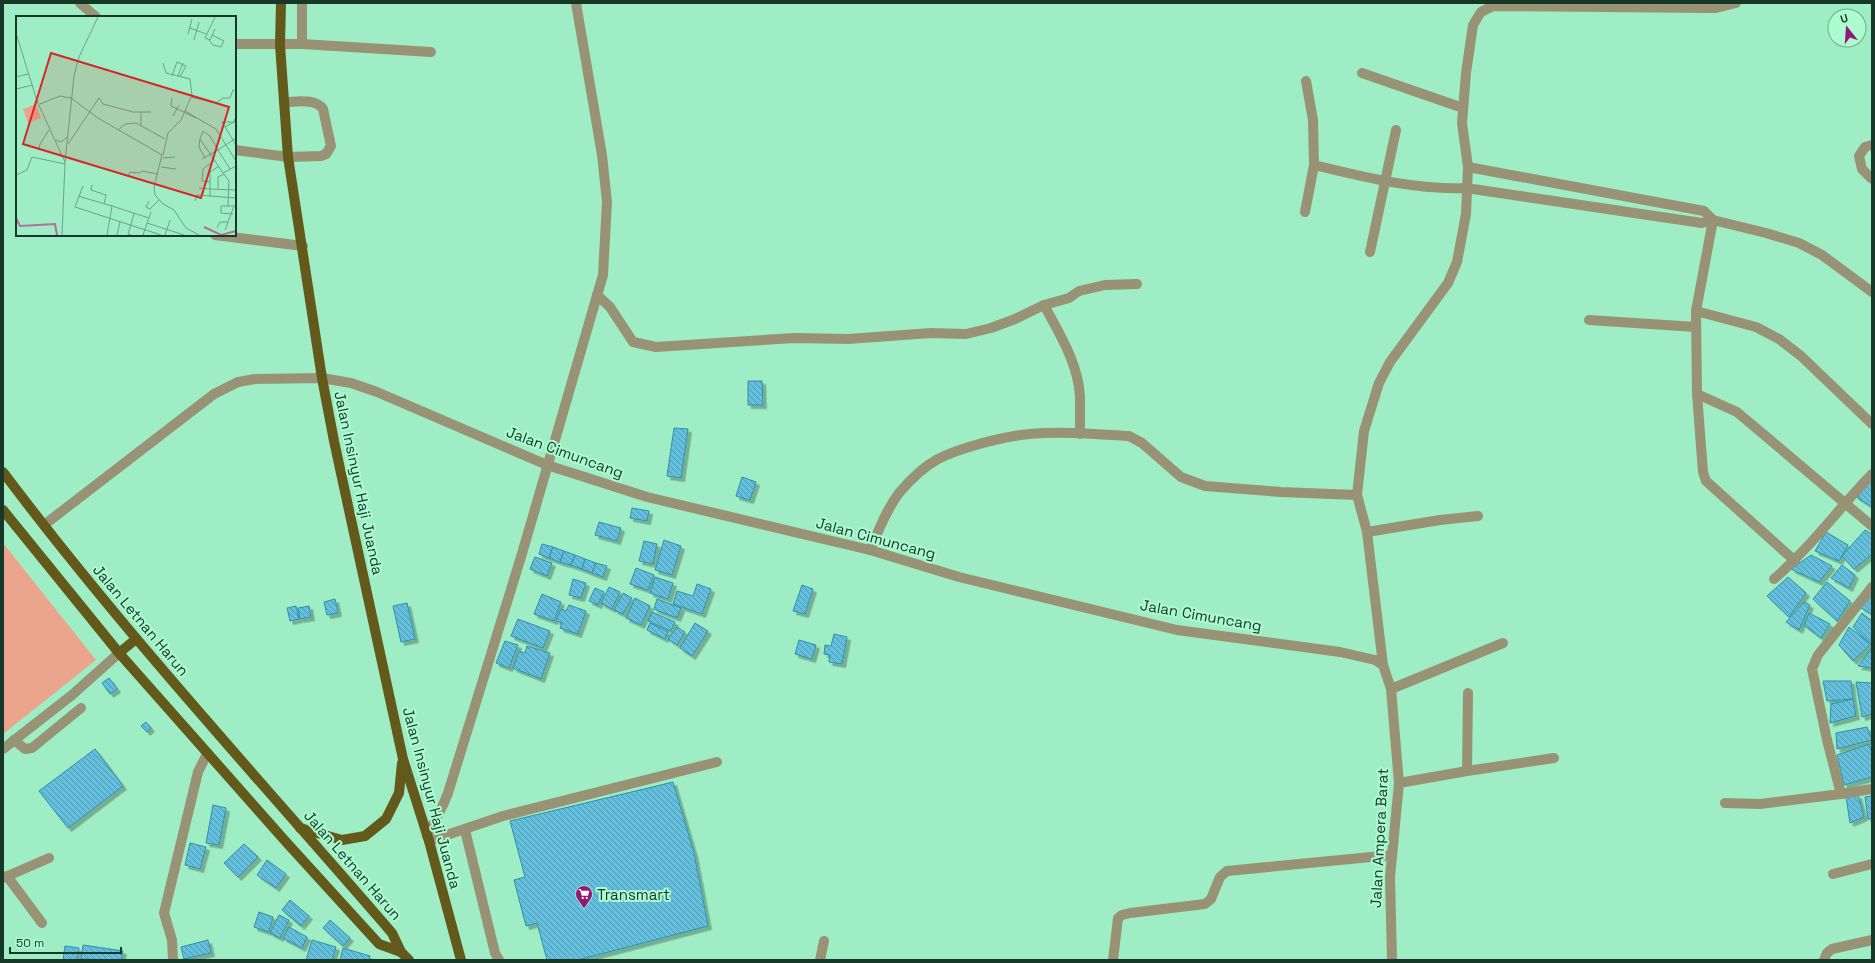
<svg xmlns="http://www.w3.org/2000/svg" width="1875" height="963" font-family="'Space Grotesk',sans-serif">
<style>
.green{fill:#eba58c}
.building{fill:url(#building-back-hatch);stroke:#2e8faa;filter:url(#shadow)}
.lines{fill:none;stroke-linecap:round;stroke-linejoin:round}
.minor{stroke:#989375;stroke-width:10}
.major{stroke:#62591b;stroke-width:10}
.labels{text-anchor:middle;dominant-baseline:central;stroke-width:4;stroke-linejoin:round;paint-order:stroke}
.street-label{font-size:15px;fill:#173728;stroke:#acfbd1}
.poi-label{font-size:15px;fill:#173728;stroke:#acfbd1;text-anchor:start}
.inset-river{fill:none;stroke:#b1719b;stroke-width:2}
.inset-road{fill:none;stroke:#69a486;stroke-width:1}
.view{fill:#d62828;fill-opacity:0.15;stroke:#d62828;stroke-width:2}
.inset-edge{fill:none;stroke:#173728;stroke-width:2}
</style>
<defs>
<pattern id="building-back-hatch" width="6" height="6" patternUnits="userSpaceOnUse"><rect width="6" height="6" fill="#63bfdc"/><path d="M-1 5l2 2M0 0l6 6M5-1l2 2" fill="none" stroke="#519cb2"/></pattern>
<filter id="shadow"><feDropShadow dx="3.5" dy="3.5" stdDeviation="0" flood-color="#0004"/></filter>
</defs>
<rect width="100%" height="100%" fill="#9fedc4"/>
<path class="green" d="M3,543l93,117 -93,74z"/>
<g class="building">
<path d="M748,381h14l1,24h-15z"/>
<path d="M674,428l14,1 -7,49 -14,-2z"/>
<path d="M742,477l14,5 -6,18 -14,-4z"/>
<path d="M1872,481v26l-17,-11z"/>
<path d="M632,508l17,3 -2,10 -17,-3z"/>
<path d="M599,522l22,6 -4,13 -22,-6z"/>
<path d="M1865,530l7,4v20l-18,15 -12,-13z"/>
<path d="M1826,532l22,13 -9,16 -24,-10z"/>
<path d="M664,540l17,6 -9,29 -17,-5z"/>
<path d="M644,541l13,3 -4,20 -14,-3z"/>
<path d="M542,544l11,3 -4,11 -10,-4z"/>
<path d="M553,547l11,4 -4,11 -11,-4z"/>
<path d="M564,551l11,4 -4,10 -11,-3z"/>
<path d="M575,555l10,4 -3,10 -11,-4z"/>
<path d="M1811,555l21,11 -13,16 -28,-13z"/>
<path d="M535,557l17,6 -5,13 -17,-7z"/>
<path d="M585,559l11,4 -4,10 -10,-4z"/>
<path d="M596,563l11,3 -4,11 -11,-4z"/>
<path d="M1842,565l13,10 -6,13 -18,-10z"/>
<path d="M636,568l18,7 -6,15 -18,-6z"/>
<path d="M655,577l18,6 -5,16 -18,-6z"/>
<path d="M1788,577l18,16 -17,24 -22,-21z"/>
<path d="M573,579l13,4 -5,15 -12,-3z"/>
<path d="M1827,582l23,19 -13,20 -24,-22z"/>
<path d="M697,584l14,5 -9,25 -29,-10 4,-13 16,5z"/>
<path d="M802,585l11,4 -8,25 -12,-3z"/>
<path d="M609,587l11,5 -8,17 -11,-6z"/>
<path d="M595,588l9,4 -6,13 -9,-4z"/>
<path d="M623,593l9,5 -9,16 -9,-4z"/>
<path d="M542,594l19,8 -7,19 -20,-7z"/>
<path d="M1872,594v20l-11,-6z"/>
<path d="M635,598l15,8 -9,19 -15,-7z"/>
<path d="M335,599l3,14 -11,2 -3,-13z"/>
<path d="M657,599l24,9 -4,10 -23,-9z"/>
<path d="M1804,602l6,3 -11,25 -13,-8z"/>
<path d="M407,603l8,36 -14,3 -8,-36z"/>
<path d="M569,605l17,6 -8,23 -18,-6 2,-5 -6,-2 5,-12 5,2z"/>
<path d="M296,606l3,13 -9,2 -3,-13z"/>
<path d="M309,606l2,11 -11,2 -2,-11z"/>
<path d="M652,612l23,10 -4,9 -23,-10z"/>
<path d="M1809,613l21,11 -9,14 -17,-13z"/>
<path d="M1862,613l10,8 -1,23 -18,-17z"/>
<path d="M518,619l32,12 -7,17 -32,-12z"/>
<path d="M650,623l18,9 -3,7 -18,-9z"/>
<path d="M695,623l13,8 -16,25 -12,-8z"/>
<path d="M677,627l8,5 -8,13 -9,-6z"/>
<path d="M1849,627l22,17 -18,17 -14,-16z"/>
<path d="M834,634l13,3 -5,27 -13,-2 1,-7 -6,-1 1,-9 6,1z"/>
<path d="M799,640l17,5 -4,14 -17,-5z"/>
<path d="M505,641l13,4 -9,23 -13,-5z"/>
<path d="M527,646l23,7 -9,26 -28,-11 6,-17 6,2z"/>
<path d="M1872,648v20l-14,-2z"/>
<path d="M109,678l8,11 -7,5 -8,-11z"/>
<path d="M1823,681h28l2,18 -26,2z"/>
<path d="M1856,682l16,1v31l-10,3z"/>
<path d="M1853,699l3,17 -26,7 1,-19z"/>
<path d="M146,722l5,6 -4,4 -6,-6z"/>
<path d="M1867,727l5,13 -35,9 -1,-16z"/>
<path d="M1869,744l3,9v24l-28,8 -7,-30z"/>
<path d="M95,749l28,37 -55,42 -29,-37z"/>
<path d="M673,782l21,71 14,73 -130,34h-31l-10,-37 -11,3 -12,-46 11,-3 -15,-56z"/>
<path d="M1858,795l6,22 -14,6 -4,-26z"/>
<path d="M1872,796v23h-4l-3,-22z"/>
<path d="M213,805l13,3 -7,37 -13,-2z"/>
<path d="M190,843l16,4 -6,22 -15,-4z"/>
<path d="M244,844l14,13 -20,20 -14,-14z"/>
<path d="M267,860l19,14 -10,14 -19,-13z"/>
<path d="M290,900l19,16 -8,10 -19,-16z"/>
<path d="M259,912l14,5 -4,15 -15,-5z"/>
<path d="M279,915l10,5 -9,18 -10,-5z"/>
<path d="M330,920l20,18 -7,8 -20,-18z"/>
<path d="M289,927l18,10 -5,11 -19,-10z"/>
<path d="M208,940l3,13 -27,6 -3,-12z"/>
<path d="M312,940l24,7 -4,13h-26z"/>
<path d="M83,945l40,6 -2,9 -40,-1z"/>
<path d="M65,946l14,2 -2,12h-14z"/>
<path d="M343,948l27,8 -1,4h-29z"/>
</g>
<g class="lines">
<g class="minor">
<path d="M80,3l16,14"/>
<path d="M302,3v41"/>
<path d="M235,44h67l129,8"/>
<path d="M1362,73l101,35"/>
<path d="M1306,81l7,39 1,45c50,12 101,25 152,23l236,35 11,-3"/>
<path d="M1872,145l-7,2 -6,9 3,13 10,10"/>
<path d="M235,150l53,7 33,-1 5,-2 5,-8 -8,-37c-8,-11 -26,-7 -39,-7"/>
<path d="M1468,167l236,44 9,9 53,13 33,10 23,12 50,37"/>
<path d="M1305,212l9,-47"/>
<path d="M215,235l88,11"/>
<path d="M1370,252l26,-122"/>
<path d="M597,295l13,12 23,35 23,5 138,-9 54,1 83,-6 35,1 25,-6 24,-9 29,-14 25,-7 10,-7 26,-6 32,-1"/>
<path d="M1044,305c15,28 34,58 36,91 0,13 0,25 0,38"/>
<path d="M1696,311l17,-91"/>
<path d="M1589,320l107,7"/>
<path d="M1697,394l6,78 3,9 89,80"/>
<path d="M1872,424l-71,-68 -22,-17 -23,-12 -60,-16 1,83 40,18 135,114"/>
<path d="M44,525l170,-131 24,-12 17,-3 67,-1 29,5 26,9 170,73 100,32 223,53 89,27 218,53 163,22 35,8 8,5 8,24 8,94 -9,94 2,83"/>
<path d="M1367,532l73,-12 38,-4"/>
<path d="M870,550c9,-20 16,-40 29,-57 11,-13 24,-26 39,-34 21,-11 67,-23 91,-25 32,-3 67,0 100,2l13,7 39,34 24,9 76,6 76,3"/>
<path d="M1774,579c36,-31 65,-71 98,-105"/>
<path d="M1872,587l-54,68 -6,14 15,71 14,54 31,-5"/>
<path d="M1383,665l-16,-133 -10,-37 7,-64 15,-48 11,-21 58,-79 9,-21 9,-48 2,-47 -6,-44 4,-50 7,-48 8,-13 12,-6 212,2h11l20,-5"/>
<path d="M1391,689l112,-46"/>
<path d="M14,740l11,9 7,-1 49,-40"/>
<path d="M3,749l69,-54 47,-42"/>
<path d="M1467,771l1,-78"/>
<path d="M1399,783l68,-12 87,-13"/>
<path d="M1725,803l35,1 81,-10"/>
<path d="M465,830l30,123 4,7"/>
<path d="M427,836l16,-31 5,-12 73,-236 82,-282 4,-73 -5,-47 -26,-152"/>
<path d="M429,841l74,-25 214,-54"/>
<path d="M1833,874l39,-10"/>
<path d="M7,876l35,47"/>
<path d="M3,878l46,-20"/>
<path d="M173,960l-1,-20 -8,-27 34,-141 9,-18"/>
<path d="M820,960l4,-19"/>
<path d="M1113,960l5,-42 4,-3 8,-2 75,-9 6,-5 9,-22 7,-6 165,-16"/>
<path d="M1824,960l3,-7 5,-4 40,-9"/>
</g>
<g class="major">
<path d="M281,3l-1,42 8,112 34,221 12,63 69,318 26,82 32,119"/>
<path d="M3,472c121,161 258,309 389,461l9,19 8,8"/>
<path d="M3,510l116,143 168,190 92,101 22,8"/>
<path d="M119,653l17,-14"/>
<path d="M300,828l42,12 23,-4 21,-17 13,-26 3,-30"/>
</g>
</g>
<defs>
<symbol id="supermarket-pin" viewBox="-11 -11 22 30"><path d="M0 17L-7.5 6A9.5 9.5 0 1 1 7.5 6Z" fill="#931874" stroke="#acfbd1"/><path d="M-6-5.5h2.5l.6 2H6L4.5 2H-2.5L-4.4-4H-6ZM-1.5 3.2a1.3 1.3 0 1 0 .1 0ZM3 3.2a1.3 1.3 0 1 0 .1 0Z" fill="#fff"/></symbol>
</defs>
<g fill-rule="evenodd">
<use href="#supermarket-pin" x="574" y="884" width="20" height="27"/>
</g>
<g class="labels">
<g class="street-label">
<text transform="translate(565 452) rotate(20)">Jalan Cimuncang</text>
<text transform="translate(359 483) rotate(78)">Jalan Insinyur Haji Juanda</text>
<text transform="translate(876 538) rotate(15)">Jalan Cimuncang</text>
<text transform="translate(1201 615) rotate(10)">Jalan Cimuncang</text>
<text transform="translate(141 620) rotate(50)">Jalan Letnan Harun</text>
<text transform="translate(432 798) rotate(75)">Jalan Insinyur Haji Juanda</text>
<text transform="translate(1379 838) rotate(-87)">Jalan Ampera Barat</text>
<text transform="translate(353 865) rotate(49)">Jalan Letnan Harun</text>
</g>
<g class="poi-label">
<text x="597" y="894">Transmart</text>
</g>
</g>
<g transform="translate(16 16)">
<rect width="220" height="220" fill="#9fedc4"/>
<path d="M20,88l5,14 -13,5 -5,-14z" fill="#eba58c"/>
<path class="inset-river" d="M0,202l4,8 35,-2 2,11M188,211l17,8 15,-4"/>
<path class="inset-road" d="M199,1l-10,21 5,2 5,-11M174,12l16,6M0,17l21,68 28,61 -3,73M172,18l4,-15M178,24l5,-18M193,24l4,5 8,2 3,-6 -12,-6M147,47l3,10 24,6 2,17M156,60l5,-14 9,4 -6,11M162,60l5,-13M0,61l12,-3M0,73l17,-4M83,82l4,6 30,8h18M156,82l-1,8 25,12M24,88l20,-8 11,2 27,20 64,37 -8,32 1,8 8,9 11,6 12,18 13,7M169,95l31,18 20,32M157,100l6,-11M220,106h-14l14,23M125,109v-13M209,111l9,-5 2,-6M102,114l7,-6 11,-1 29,16M220,122l-18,12 -8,-14 -7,-5 -3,8 23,34 13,-7M184,123l-1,8 6,11M40,124l5,2 6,-5M52,128l31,-46M23,134l1,-6 9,-14M147,139l5,-22 13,-13 10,-23 25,6 7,-5h7l3,-8h3M147,142l12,-1M186,143l16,-9 12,19M49,146l9,-86 5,-19 19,-40M203,150l-9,6v17l26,1M145,151l15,2M0,159l11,-5 5,-13 33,7M112,160l2,-4 9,1 3,-2 16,3M194,166l-8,-1 1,-12 12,-9M76,169l-1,5 15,5 -2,9M67,170l-8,21 86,28M183,172l11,1v7M202,173v-12l6,-3 5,7 -1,25M62,180l34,10 -5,29M133,185l-3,6 4,2 9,-9M179,185l2,-6 39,3M96,190l37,12M217,198l-12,-1v-7h15M131,207l37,12M201,212l3,-6h8M209,214l9,-24M101,219l3,-13M115,219l-3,-1 6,-20M127,219l8,-23M149,219l5,-15"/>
<path class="view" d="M35,37l178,54 -28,91 -178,-54z"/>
<rect width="220" height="220" class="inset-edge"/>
</g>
<rect width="1875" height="963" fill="none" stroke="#173728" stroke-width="8"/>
<g transform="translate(1847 28) rotate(343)"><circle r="19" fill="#acfbd1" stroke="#70ad8d"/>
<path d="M0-3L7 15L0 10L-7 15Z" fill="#931874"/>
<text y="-6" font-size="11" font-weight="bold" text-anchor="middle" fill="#173728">U</text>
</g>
<path d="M10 947v6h111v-6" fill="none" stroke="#173728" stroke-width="2"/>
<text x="16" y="947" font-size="12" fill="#173728" stroke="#acfbd1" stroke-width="3" paint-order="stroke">50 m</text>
</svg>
